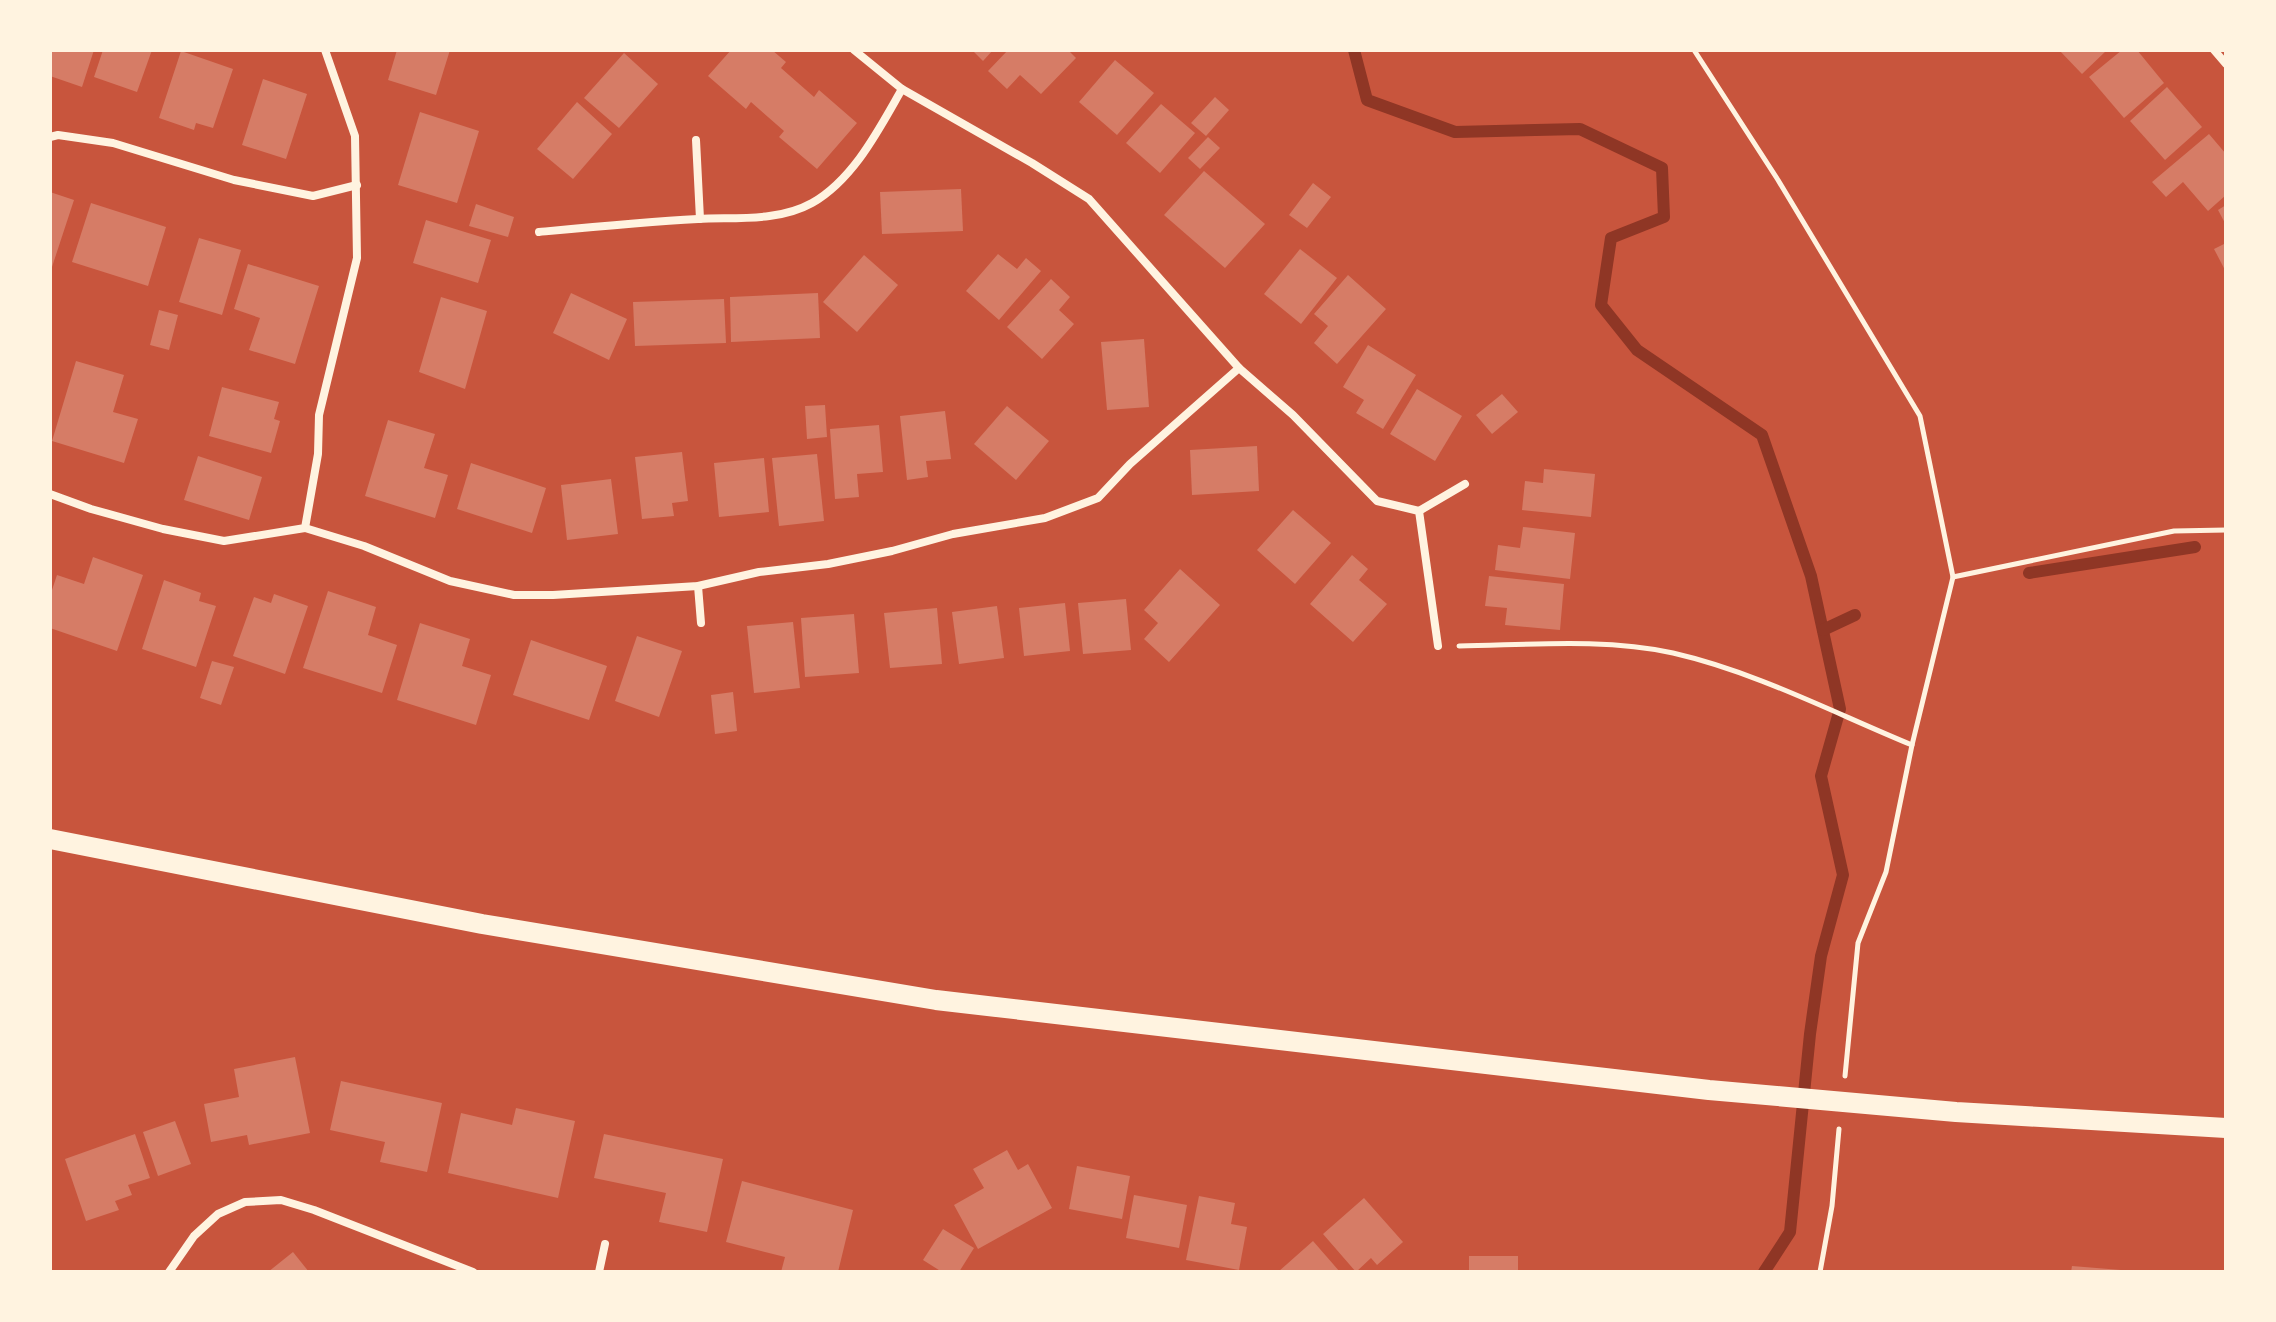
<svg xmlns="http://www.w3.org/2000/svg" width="2276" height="1322" font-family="'Sofia Sans Condensed',sans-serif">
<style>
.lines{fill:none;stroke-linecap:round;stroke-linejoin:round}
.stream{stroke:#8f3625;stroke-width:12}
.building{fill:#d67c66}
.path{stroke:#fff3e0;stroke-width:5}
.minor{stroke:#fff3e0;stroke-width:8}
.primary{stroke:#fff3e0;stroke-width:20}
</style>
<rect width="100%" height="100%" fill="#c8553d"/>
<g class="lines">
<g class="stream">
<path d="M1354,50l13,50 88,32 125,-3 82,39 2,49 -53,21 -10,67 36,45 125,85 49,141 29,133 -19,67 22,99 -22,81 -11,78 -20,198 -26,40"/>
<path d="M2029,573l166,-26"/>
<path d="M1823,630l32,-15"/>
</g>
</g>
<g class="building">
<path d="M50,50h44l-12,37 -32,-11z"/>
<path d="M103,50h49l-15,42 -43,-15z"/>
<path d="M397,50h53l-14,45 -48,-15z"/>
<path d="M731,50h41l14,12 -5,6 33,29 5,-7 38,33 -40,46 -38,-32 5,-6 -16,-14 -17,-15 -5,7 -38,-33z"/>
<path d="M972,50h21l-10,11z"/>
<path d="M1008,50h60l8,8 -35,36 -21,-19 -13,14 -19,-18z"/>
<path d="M2059,50h48l-25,24z"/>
<path d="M2122,50h15l27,33 -40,35 -35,-41z"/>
<path d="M181,51l52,18 -20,59 -17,-5 -2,7 -35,-12z"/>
<path d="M624,53l34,31 -39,44 -35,-30z"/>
<path d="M1115,60l39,33 -37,42 -38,-33z"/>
<path d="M263,79l44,15 -21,65 -44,-14z"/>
<path d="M2167,87l35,40 -37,33 -35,-39z"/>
<path d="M1215,97l14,13 -23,26 -15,-13z"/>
<path d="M577,102l35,32 -39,45 -36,-30z"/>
<path d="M1161,104l34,29 -35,40 -34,-30z"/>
<path d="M420,112l59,19 -22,72 -59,-18z"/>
<path d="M2209,134l17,20v41l-18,16 -25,-29 -17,15 -14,-15z"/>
<path d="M1208,137l12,11 -20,21 -12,-11z"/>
<path d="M1204,171l61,53 -40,44 -61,-53z"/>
<path d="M1313,183l18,14 -24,31 -18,-13z"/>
<path d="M961,189l2,42 -81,3 -2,-42z"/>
<path d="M50,192l24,8 -23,70h-1z"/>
<path d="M91,203l75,24 -18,59 -76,-24z"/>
<path d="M476,204l38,13 -6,20 -39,-11z"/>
<path d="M2226,205v20l-8,-15z"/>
<path d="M426,220l65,20 -13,43 -65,-20z"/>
<path d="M199,238l42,12 -19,65 -43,-13z"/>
<path d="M2226,243v29l-12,-23z"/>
<path d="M1300,249l37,29 -36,46 -37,-30z"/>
<path d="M998,254l19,15 9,-11 15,13 -42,49 -33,-29z"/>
<path d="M864,255l34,30 -41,47 -34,-30z"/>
<path d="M248,264l71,22 -24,78 -46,-14 11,-32 -26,-9z"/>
<path d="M1348,275l38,34 -49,55 -23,-21 14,-17 -14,-12z"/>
<path d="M1051,279l19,18 -11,13 15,14 -32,35 -35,-32z"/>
<path d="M571,293l56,26 -18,41 -56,-27z"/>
<path d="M818,293l2,45 -89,4 -1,-45z"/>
<path d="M441,297l46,14 -22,78 -46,-17z"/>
<path d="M724,299l2,44 -91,3 -2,-44z"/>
<path d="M159,310l19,5 -9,35 -19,-5z"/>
<path d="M1144,339l5,68 -42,3 -6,-68z"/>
<path d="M1368,345l48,30 -33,54 -27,-16 8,-13 -21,-13z"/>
<path d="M76,361l48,14 -11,37 25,7 -14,44 -72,-22z"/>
<path d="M222,387l57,15 -5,17 6,2 -9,32 -62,-17z"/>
<path d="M1417,389l45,27 -27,45 -45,-27z"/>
<path d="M1502,394l16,18 -26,22 -16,-19z"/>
<path d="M825,405l2,32 -20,2 -2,-33z"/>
<path d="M1007,406l42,35 -33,39 -42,-36z"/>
<path d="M945,411l6,48 -25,2 2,16 -21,3 -7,-64z"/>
<path d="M388,420l47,14 -11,34 24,7 -13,43 -70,-22z"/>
<path d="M879,425l4,47 -26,2 2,23 -24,2 -5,-70z"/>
<path d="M1257,446l2,45 -67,4 -2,-45z"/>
<path d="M682,452l6,49 -16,2 2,13 -32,3 -7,-62z"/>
<path d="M817,454l7,67 -45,5 -7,-68z"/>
<path d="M198,456l64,21 -13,43 -65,-20z"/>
<path d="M764,458l5,54 -50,5 -5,-54z"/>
<path d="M471,463l75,25 -14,45 -75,-24z"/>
<path d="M1544,469l51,5 -4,43 -69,-7 3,-29 18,2z"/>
<path d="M611,479l7,55 -51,6 -6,-55z"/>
<path d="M1293,510l38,33 -36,41 -38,-34z"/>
<path d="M1523,527l52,6 -5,46 -75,-9 3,-25 22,3z"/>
<path d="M1352,555l16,14 -9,11 28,24 -34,38 -43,-38z"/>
<path d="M93,557l50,18 -26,76 -67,-23v-32l7,-21 27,9z"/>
<path d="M1180,569l40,36 -51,57 -25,-23 14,-16 -14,-13z"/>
<path d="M1489,576l75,8 -4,46 -55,-5 2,-17 -22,-2z"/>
<path d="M164,580l37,13 -2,8 17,5 -20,61 -54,-18z"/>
<path d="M328,591l48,16 -8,28 29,10 -15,48 -79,-25z"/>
<path d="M274,594l34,12 -23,68 -52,-18 21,-59 17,6z"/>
<path d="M1126,599l5,51 -48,4 -5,-51z"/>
<path d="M1065,603l5,48 -46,5 -5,-48z"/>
<path d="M997,606l7,52 -45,6 -7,-52z"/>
<path d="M937,608l5,56 -52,4 -6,-55z"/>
<path d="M854,614l5,59 -54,4 -4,-59z"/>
<path d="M793,622l7,66 -46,5 -7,-67z"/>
<path d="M420,623l50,16 -8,27 29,9 -15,50 -79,-25z"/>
<path d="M637,636l45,15 -23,66 -44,-16z"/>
<path d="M531,640l76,26 -18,54 -76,-25z"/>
<path d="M212,661l22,6 -13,38 -21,-7z"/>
<path d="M733,692l4,39 -22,3 -4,-39z"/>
<path d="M295,1057l15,76 -61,12 -2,-10 -36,7 -7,-38 35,-7 -5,-28z"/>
<path d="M341,1081l101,22 -15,69 -47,-10 5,-20 -55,-12z"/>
<path d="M516,1108l59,13 -17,77 -110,-25 13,-60 51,12z"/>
<path d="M175,1121l16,43 -33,12 -15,-44z"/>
<path d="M135,1134l15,44 -22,7 4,10 -17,6 4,9 -33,11 -21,-62z"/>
<path d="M604,1134l119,25 -16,73 -48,-10 7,-29 -72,-15z"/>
<path d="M1007,1150l11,20 10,-6 24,44 -74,41 -24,-44 30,-17 -11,-19z"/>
<path d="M1077,1166l53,10 -8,43 -53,-10z"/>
<path d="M742,1181l111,29 -15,62h-57l4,-15 -59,-15z"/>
<path d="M1134,1195l53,10 -8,43 -53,-10z"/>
<path d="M1199,1196l36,7 -4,21 16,3 -8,43 -53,-10z"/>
<path d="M1364,1198l39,44 -26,23 -6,-7 -15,14 -33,-38z"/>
<path d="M943,1229l31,19 -15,24h-17l-19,-12z"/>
<path d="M1313,1241l27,31h-62z"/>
<path d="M293,1252l16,20h-41z"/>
<rect x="1469" y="1256" width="49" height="16"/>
<path d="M2072,1266l49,4v2h-50z"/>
</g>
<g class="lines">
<g class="path">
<path d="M1694,50l84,130 142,236 33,161 -41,168 -26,127 -28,71 -13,133"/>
<path d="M1953,577l221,-46 52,-1"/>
<path d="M1459,646c70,-1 145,-8 214,7 83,19 161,60 239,92"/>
<path d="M1820,1272l12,-66 7,-77"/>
</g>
<g class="minor">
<path d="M854,50l48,39 130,74 57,36 150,169 54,47 84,86 42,10 19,135"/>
<path d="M2214,50l12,14"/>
<path d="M50,137l8,-2 55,8 121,37 79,16 44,-11"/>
<path d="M696,140l4,79"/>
<path d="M539,232c53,-5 105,-10 159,-13 37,-2 80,3 114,-16 42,-24 67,-74 90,-114"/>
<path d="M50,494l41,15 72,20 61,12 81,-13 13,-74 1,-39 38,-157 -2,-122 -30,-86"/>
<path d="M1419,511l46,-27"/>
<path d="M305,528l59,18 86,35 64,14h39l145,-9 61,-14 69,-8 64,-13 61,-17 92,-16 53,-20 32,-34 109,-96"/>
<path d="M698,586l3,37"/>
<path d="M169,1272l25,-36 24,-22 27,-12 36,-2 33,10 159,62"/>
<path d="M599,1272l6,-28"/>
</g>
<path class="primary" d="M50,839l432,85 454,76 773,90 247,22 270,16"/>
</g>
<rect width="2276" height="1322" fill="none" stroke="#fff3e0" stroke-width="104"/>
</svg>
